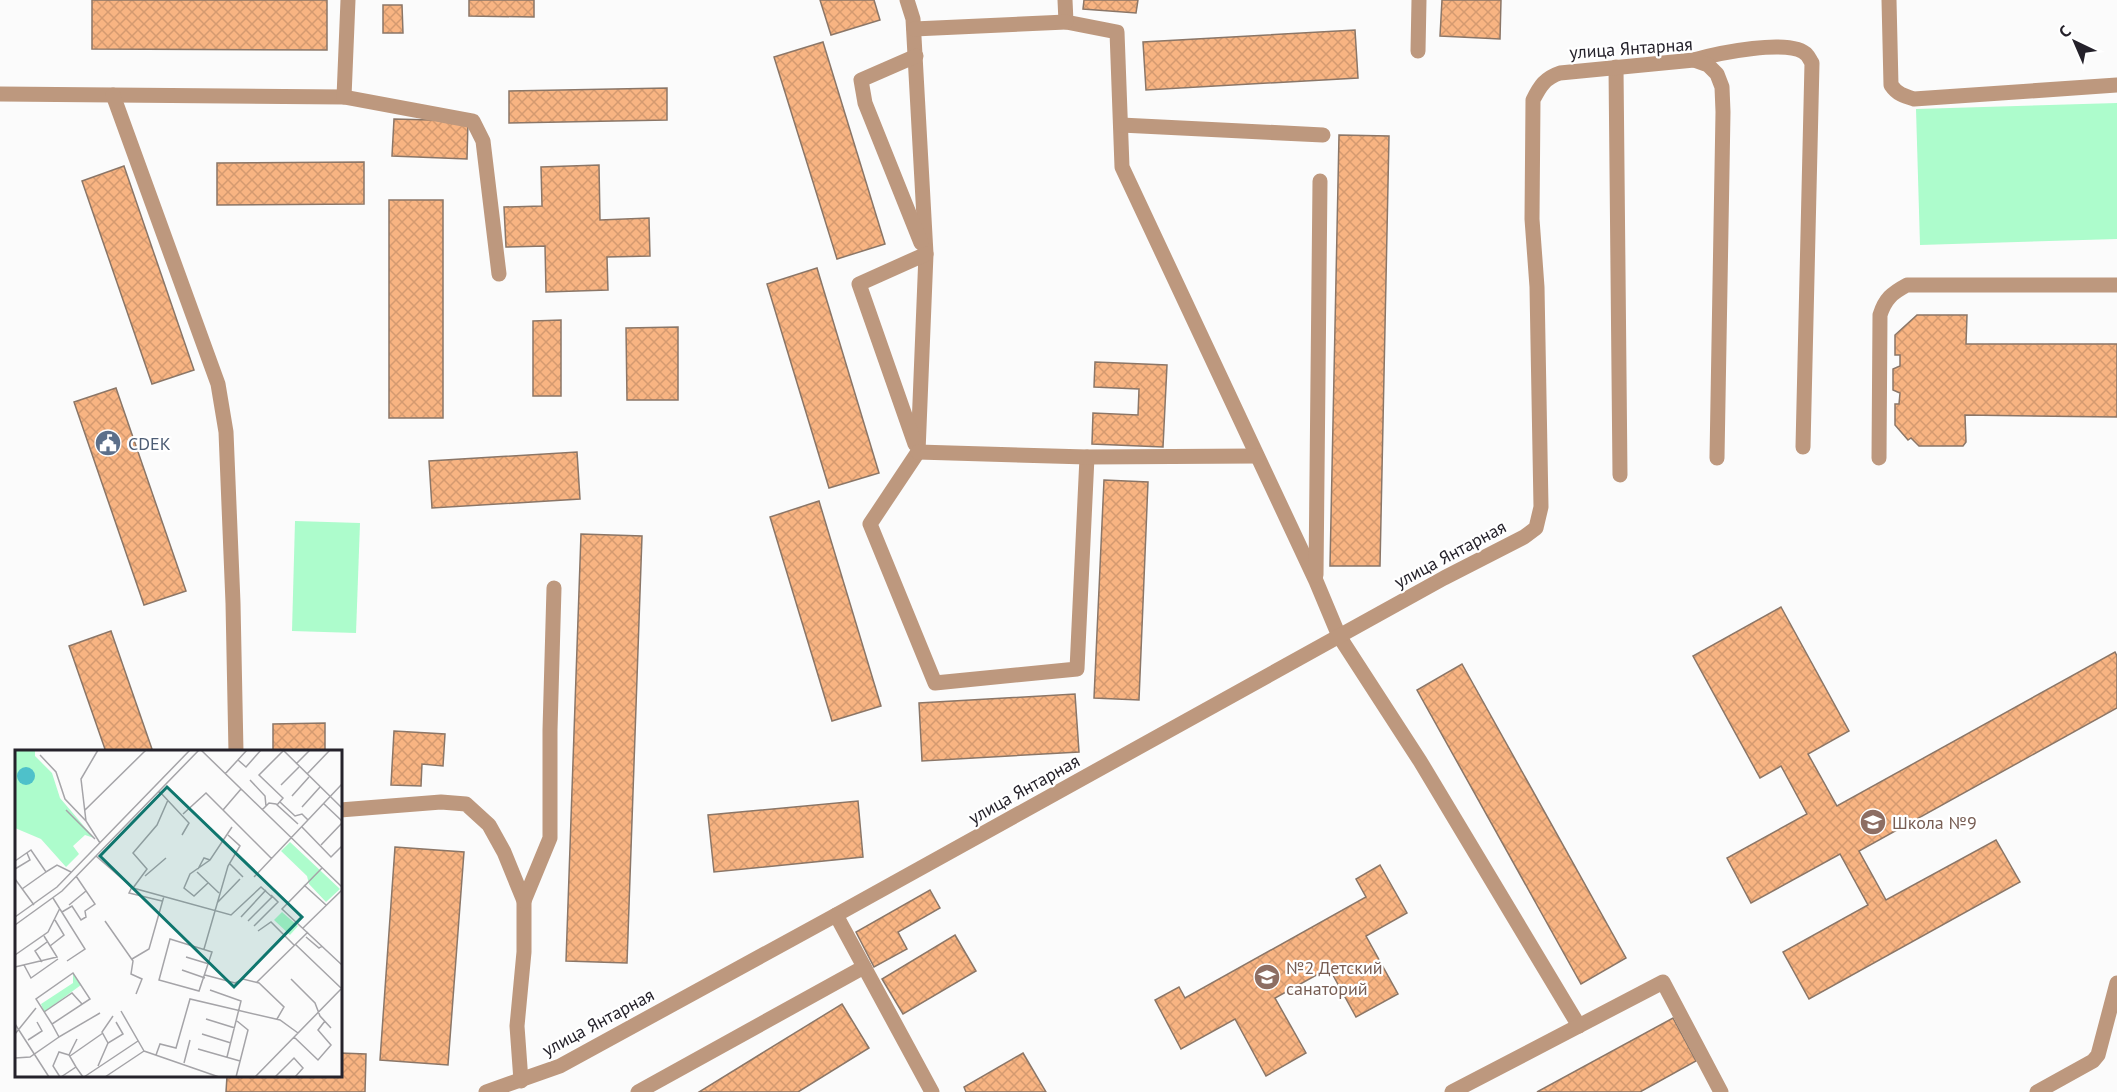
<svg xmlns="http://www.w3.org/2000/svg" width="2117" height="1092" font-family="'PT Sans',sans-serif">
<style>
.pitch{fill:#adfccc}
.building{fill:url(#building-cross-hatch);stroke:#8b7667;stroke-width:1.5}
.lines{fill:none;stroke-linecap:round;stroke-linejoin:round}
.minor{stroke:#bd987e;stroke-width:15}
.labels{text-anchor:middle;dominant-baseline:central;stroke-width:4.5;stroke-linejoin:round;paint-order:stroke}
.street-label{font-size:18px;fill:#25222b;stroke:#fff}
.service-label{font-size:18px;fill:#4e5e75;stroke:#fff;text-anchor:start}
.education-label{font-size:18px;fill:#785e54;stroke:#fff;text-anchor:start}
.inset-road{fill:none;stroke:#a5a4a8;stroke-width:1.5}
.view{fill:#0f766e;fill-opacity:0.15;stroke:#0f766e;stroke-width:3}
.inset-edge{fill:none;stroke:#25222b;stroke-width:3}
</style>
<defs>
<pattern id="building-cross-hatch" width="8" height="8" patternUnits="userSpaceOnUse" patternTransform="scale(1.5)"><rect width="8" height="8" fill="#f8b482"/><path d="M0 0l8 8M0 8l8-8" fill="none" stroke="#d49a70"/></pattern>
</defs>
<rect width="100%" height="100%" fill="#fbfbfb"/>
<g class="pitch">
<path d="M2117,103v136l-197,6 -4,-136z"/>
<path d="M295,521l65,2 -4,110 -64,-2z"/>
</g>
<g class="building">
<path d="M92,0h235v50l-235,-1z"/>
<path d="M469,0h65v17l-65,-1z"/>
<path d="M820,0h54l6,20 -49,15z"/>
<path d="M1084,0h54l-2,13 -53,-4z"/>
<path d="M1442,0h59l-1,39 -60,-3z"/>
<path d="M383,5h19l1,28h-20z"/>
<path d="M1355,30l3,48 -212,12 -3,-48z"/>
<path d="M823,42l62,202 -48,15 -63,-202z"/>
<path d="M667,88v32l-158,3v-32z"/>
<path d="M394,119l74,2 -1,38 -75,-3z"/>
<path d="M1339,135l50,1 -9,430h-50z"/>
<path d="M364,162v42l-147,1v-42z"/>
<path d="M599,165l1,55 49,-2 1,38 -43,1 1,33 -62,2 -1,-46 -39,1 -2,-40 38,-1 -1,-39z"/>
<path d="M124,166l70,204 -42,14 -70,-203z"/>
<rect x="389" y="200" width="54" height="218"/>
<path d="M817,268l62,205 -50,15 -62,-204z"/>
<path d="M1917,315h50l-1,29h151v73l-152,-2 1,27 -3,4h-44l-8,-8 -3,2 -13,-15v-21h4l1,-11 -7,-3v-21l7,-3v-11h-5v-20z"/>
<path d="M561,320v76h-28v-75z"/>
<path d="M678,327v73h-51l-1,-72z"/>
<path d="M1095,362l72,3 -4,82 -71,-3 1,-31 45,2 1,-26 -45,-2z"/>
<path d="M116,388l70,203 -42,14 -70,-203z"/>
<path d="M577,452l3,47 -148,9 -3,-47z"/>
<path d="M1104,480l44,2 -9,218 -45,-2z"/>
<path d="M819,501l62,205 -49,15 -62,-204z"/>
<path d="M581,534l61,2 -15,427 -61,-2z"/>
<path d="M1781,607l68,124 -41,23 29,52 278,-154 2,4v52l-258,143 27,49 110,-60 24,42 -211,117 -26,-47 85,-47 -28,-51 -89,49 -24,-45 80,-44 -26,-48 -21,12 -67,-122z"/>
<path d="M111,631l42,121h-47l-37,-106z"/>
<path d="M1462,664l164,294 -45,26 -164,-294z"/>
<path d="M1075,694l4,58 -157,9 -3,-58z"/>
<path d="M325,723v29h-52v-28z"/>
<path d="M394,731l51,3 -2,32 -21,-2 -1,22 -30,-1z"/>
<path d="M858,801l5,56 -149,15 -6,-57z"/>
<path d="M395,847l69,5 -16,213 -68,-5z"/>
<path d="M1380,865l27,48 -41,23 32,58 -42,23 -27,-49 -54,30 31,55 -40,23 -31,-57 -54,30 -26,-49 24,-13 6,11 181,-101 -10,-18z"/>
<path d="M930,890l10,18 -42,24 9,17 -33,18 -18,-35z"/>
<path d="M955,935l21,36 -73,43 -21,-35z"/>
<path d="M842,1004l27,44 -71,44h-99z"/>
<path d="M1673,1018l23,43 -56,31h-103z"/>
<path d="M340,1053l26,1 -1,38h-139l1,-16h113z"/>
<path d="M1023,1053l23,39h-80l-2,-5z"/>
</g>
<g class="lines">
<g class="minor">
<path d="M907,0l6,19 13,235 -8,198 -48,72 65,159 142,-14 10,-212"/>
<path d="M1065,0l1,22 51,10 5,135 194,414 23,55 81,125 159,265"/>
<path d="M1889,0l2,85c6,9 13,11 23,14l203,-14"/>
<path d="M914,29l152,-7"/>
<path d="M1418,51l1,-51"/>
<path d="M916,56l-55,24 4,23 56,140"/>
<path d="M1694,60c21,-6 98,-23 113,-5 2,2 3,5 5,8l-9,384"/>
<path d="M1616,67l4,408"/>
<path d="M0,94l344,3 129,24 10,20 16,133"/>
<path d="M113,95l105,289 8,48 7,171 3,149"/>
<path d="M344,97l4,-97"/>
<path d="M1121,125l202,10"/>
<path d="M915,444l-56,-160 67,-30"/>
<path d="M918,452l169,5 170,-1"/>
<path d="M1879,458l1,-143c5,-16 12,-22 27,-30h210"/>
<path d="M1316,575l4,-394"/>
<path d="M340,810l101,-8 25,2 23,21 15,27 20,49v51l-7,74 4,55"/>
<path d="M524,901l26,-63v-108l4,-142"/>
<path d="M836,915l96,177"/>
<path d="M486,1092l74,-26 276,-151 608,-337 80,-41 12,-9 5,-21 -4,-220 -5,-68 1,-119c7,-14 12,-22 27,-27l134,-13 14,5 9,9 5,13 1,25 -6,346"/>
<path d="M638,1092l226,-125"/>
<path d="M1452,1092l211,-110 58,110"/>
<path d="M2037,1092l56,-31 5,-6 19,-72"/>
</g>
</g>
<defs>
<symbol id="civic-disc" viewBox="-11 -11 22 22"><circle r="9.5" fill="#5c6f8a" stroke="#fff"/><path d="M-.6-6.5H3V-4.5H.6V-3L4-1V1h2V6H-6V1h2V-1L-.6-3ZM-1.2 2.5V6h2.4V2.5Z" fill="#fff"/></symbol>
<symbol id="school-disc" viewBox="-11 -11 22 22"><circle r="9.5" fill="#8d6e63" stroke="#fff"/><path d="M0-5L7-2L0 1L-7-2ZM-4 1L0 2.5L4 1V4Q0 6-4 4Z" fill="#fff"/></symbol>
</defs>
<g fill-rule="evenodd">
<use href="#civic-disc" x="93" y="428" width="30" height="30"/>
<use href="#school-disc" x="1858" y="807" width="30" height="30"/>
<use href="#school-disc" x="1252" y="962" width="30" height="30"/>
</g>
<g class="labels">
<g class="street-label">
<text transform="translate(1631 48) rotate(-4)">улица Янтарная</text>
<text transform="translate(1450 554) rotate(-28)">улица Янтарная</text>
<text transform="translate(1024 789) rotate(-29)">улица Янтарная</text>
<text transform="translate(598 1022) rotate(-28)">улица Янтарная</text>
</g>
<g class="service-label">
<text x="128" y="443">CDEK</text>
</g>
<g class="education-label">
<text x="1892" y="822">Школа №9</text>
<text x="1286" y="967">№2 Детский<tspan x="1286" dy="21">санаторий</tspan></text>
</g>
</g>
<g transform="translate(15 750)">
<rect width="327" height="327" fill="#fbfbfb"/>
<path d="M0,0h20v6l17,17 8,25 34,40 -9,-3 -12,11 6,8 -13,13 -25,-28 -26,-11z" fill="#adfccc"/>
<path d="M275,92l50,47 -14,13 -17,-18 -2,-8 -26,-25zM58,223l8,12 -37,27 -3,-8 32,-21z" fill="#adfccc"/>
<path d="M267,162l16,14 -8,9 -16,-15z" fill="#adfccc"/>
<path d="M2 26a9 9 0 1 1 18 0a9 9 0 1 1-18 0Z" fill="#4ec1ca"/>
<path class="inset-road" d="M83,0l-17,29 5,42 14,22M186,0l141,137M268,0l59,58M25,5l16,17 9,27 21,22M223,10l8,7 15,-17M281,14l14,-14M210,24l22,-24M292,24l23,-24M235,30l15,16 1,10M266,35l18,-18M144,41l30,32 -7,12M277,46l17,-19M265,52l15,14 7,-2 6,6M308,53l19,18M262,55l6,-7 -24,-23 24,-24M287,57l18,-20M51,60l29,29M70,60l61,-60M208,60l18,-21M247,60l7,-7 7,1 22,20M168,64l23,-21 66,66M287,77l29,30 11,-11M306,95l21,-22M81,106l37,32 98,27 30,-28 11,10 -24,24M0,111l16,-11 15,22 11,-7 14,7M215,114l13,13M307,118l-40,41 60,56M0,119l15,-9 -3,-7M183,119l6,-11 6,2M182,122l22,21M130,126l21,-18M239,127l88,-93M0,129l19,26M193,133l-14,13 -10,-8 6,-14 20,-14 22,-33M289,135l22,20M117,137l-3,6 33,8M118,138l14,-19 -14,-16 24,-28 11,-25M7,139l24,-17M38,148l32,51 -18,12M202,153l23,-24M54,155l17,-14M47,162l10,-6 9,14 5,-3 -1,-6 10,-7 -19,-28M0,167l42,-30 133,-137M226,167l25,-27M90,171l28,40 -2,13 11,5 -6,15M0,175l47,-34 137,-141M239,176l24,-24 -7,-7M288,178l39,-38M243,181l13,-9 23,23M291,187l13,11 3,-2M155,189l42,13 -13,39 -40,-11zM280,194l47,45M35,196l14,-11 -9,-15M189,199l24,-83 12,-20 -12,-11M0,205l33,-23 12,-24M171,207l23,7M117,209l17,-10 15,-53M27,212l-7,-11 12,-9M9,215l7,13 27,-19M0,217l42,-10 -13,-21M167,220l23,8M190,225l30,8 8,-4 16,4 25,24 -7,12M276,229l24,24 5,13 11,12M242,232l51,-50M195,240l31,11 -14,56M106,261l23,40M29,262l28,-19 10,11M191,269l29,9M0,274l34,53M37,274l-16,-25 37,-26 17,26 -38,25 7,13 41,-24M0,284l21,-26M187,284l29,9M279,287l24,23 13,-15 -13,-15 7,-9M13,290l14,-9 -5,-9M93,293l-6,-11 11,-16M183,299l42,12M129,301l75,26M141,305l4,-11 16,4 14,-49 90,21 18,13M55,306l33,-23M0,308l15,-1 29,-20M169,313l6,-23M83,316l10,-23 15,-9 -7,-12M61,317l-7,-12 8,-16M45,327l-7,-11 6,-14 10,3M46,327l15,-10 7,10M69,327l54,-36M90,327l39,-26M221,327l12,-47 -11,-9M240,327l87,-89M260,327l19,-19 9,10 -8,9"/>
<path class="view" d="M152,37l135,130 -68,70 -134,-131z"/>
<rect width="327" height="327" class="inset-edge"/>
</g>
<g transform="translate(2075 42) rotate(316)" stroke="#ffffff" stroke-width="4.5" paint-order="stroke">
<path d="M0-4.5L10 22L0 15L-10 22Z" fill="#25222b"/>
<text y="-9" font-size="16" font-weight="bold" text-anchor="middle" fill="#25222b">С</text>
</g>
</svg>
